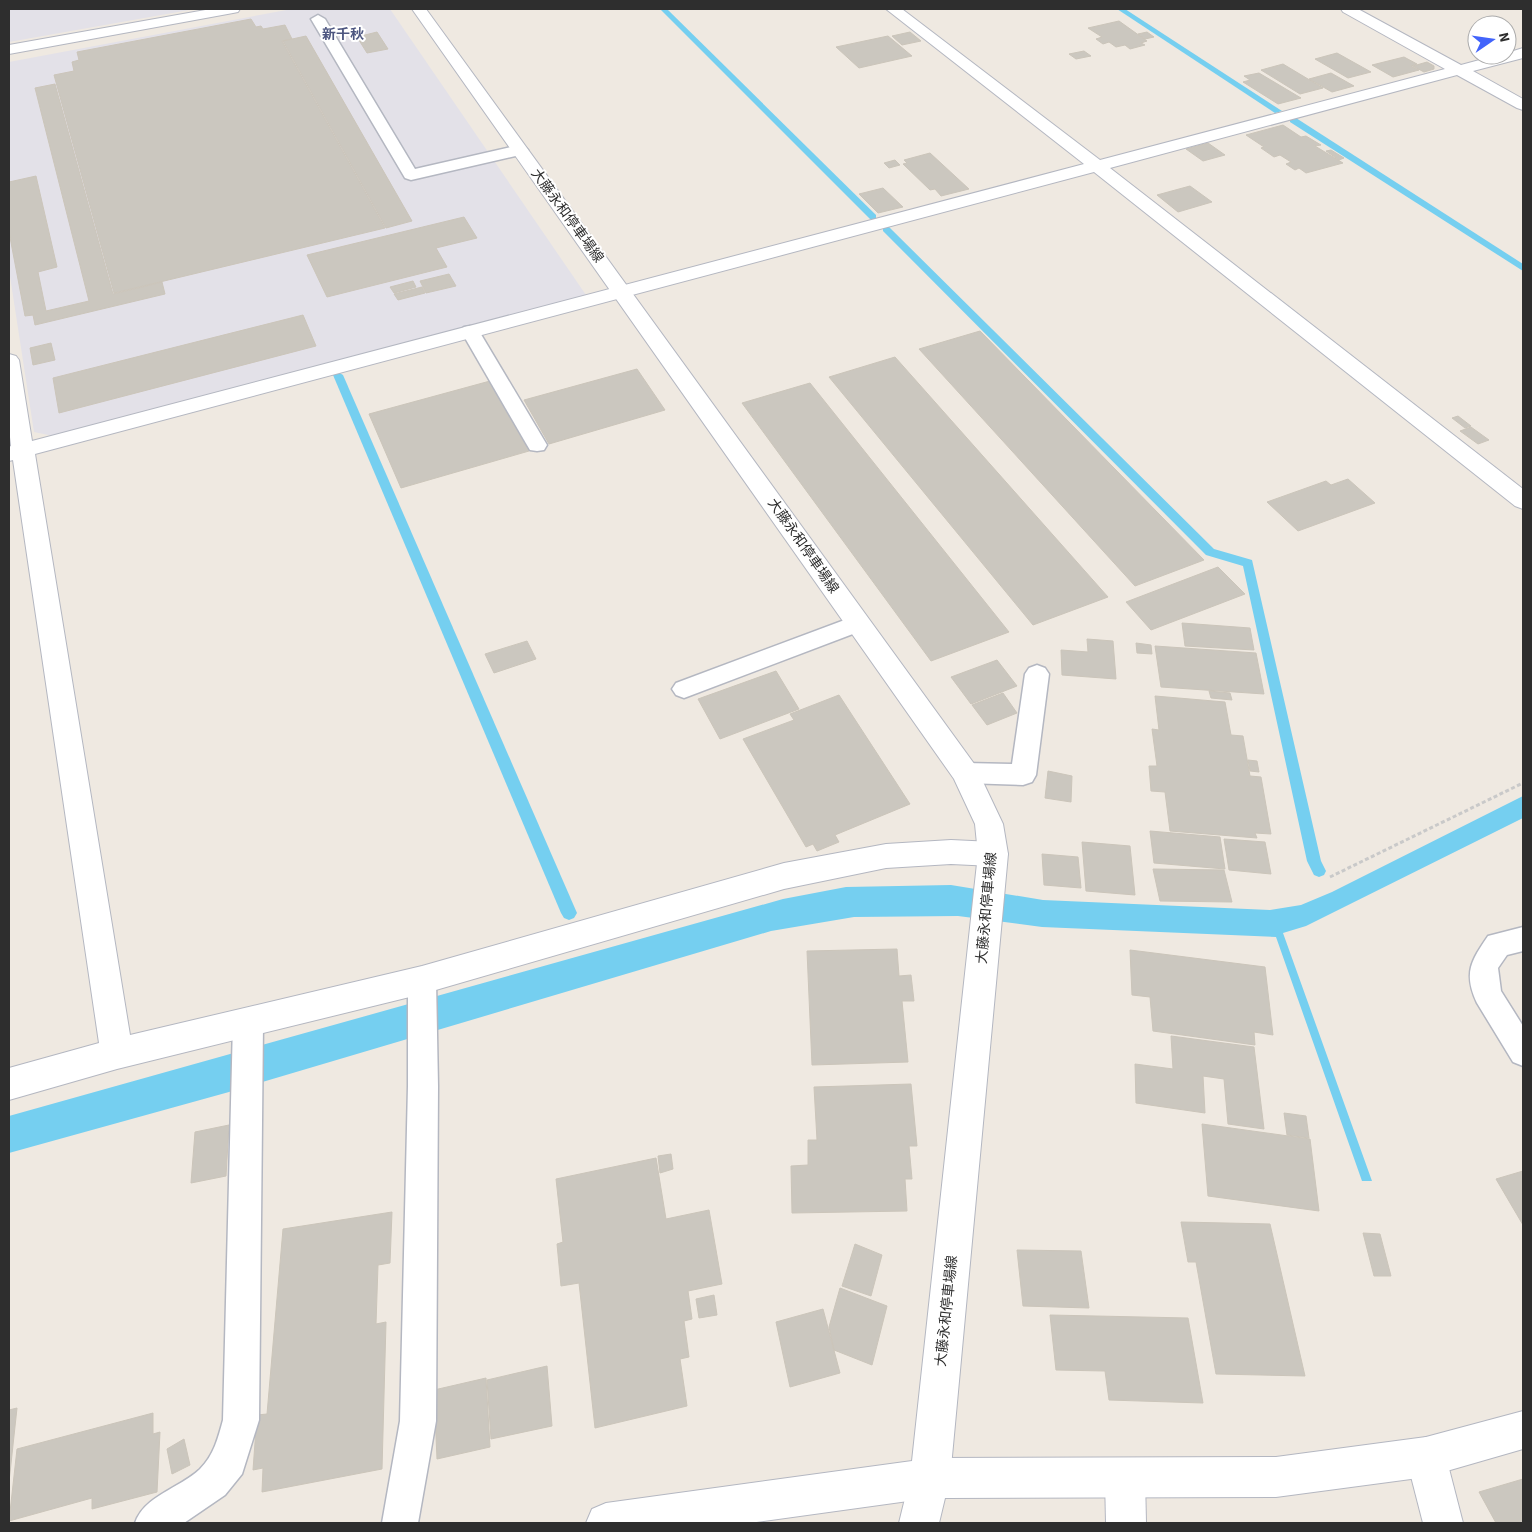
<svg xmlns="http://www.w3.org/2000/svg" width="1532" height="1532" font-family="'Source Sans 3','Noto Sans JP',sans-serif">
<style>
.industrial{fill:#e3e1e8}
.water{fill:#75cff0}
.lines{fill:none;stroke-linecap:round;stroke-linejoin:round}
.stream{fill:#75cff0;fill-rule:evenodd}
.building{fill:#cbc7bf;stroke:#cbc5ba}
.service-casing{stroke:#b4b7c1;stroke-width:3}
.minor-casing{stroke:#b4b7c1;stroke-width:2}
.tertiary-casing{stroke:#b4b7c1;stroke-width:2}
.secondary-casing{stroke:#b4b7c1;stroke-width:2}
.path{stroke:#c9c9c9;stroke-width:3;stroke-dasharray:4 2.5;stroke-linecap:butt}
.service{fill:#fff;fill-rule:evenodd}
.minor{fill:#fff;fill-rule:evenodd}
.tertiary{fill:#fff;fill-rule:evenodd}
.secondary{fill:#fff;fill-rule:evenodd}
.labels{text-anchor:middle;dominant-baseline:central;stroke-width:4;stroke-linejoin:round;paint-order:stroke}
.far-quarter-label{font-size:14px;font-weight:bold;fill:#4d5680;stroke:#fff}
.street-label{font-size:14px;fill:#2e2e2e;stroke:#fff}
</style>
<rect width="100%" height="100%" fill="#efe9e1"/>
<g class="industrial">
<path d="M9,9h186l-186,33z"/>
<path d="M292,9h98l196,286 -533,141 -19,-4 -25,-162v-208z"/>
</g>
<path class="water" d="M1523,796v22l-217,108 -23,7 89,248h-10l-86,-244 -234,-10 -84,-11 -104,1 -83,14 -542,161 -220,61v-37l774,-217 63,-12 105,-2 92,15 227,10 31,-5 31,-13z"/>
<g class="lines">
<g class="stream">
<path d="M660,9h7l209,206v4h-6z"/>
<path d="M1117,9h8l157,102 -7,2z"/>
<path d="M1290,118h6l227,146v7l-233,-149z"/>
<path d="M886,226l3,1 325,322 38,11 69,301 5,10 -2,4 -5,2 -5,-2 -7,-14 -64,-295 -37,-11 -323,-324v-4z"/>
<path d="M338,372l5,3 234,538 -3,5 -5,2 -5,-2 -3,-5 -228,-538z"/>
</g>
</g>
<g class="building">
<path d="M251,19l5,8 5,-1 2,3 22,-4 7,14 -10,2 103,187 -271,65 -60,-218 20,-4 -2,-9 7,-2 -2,-8z"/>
<path d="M1119,21l28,20 -6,2 4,2 -15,4 -5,-4 -9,2 -7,-5 -6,2 -7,-5 6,-2 -14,-9z"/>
<path d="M377,32l11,17 -21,4 -10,-16z"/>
<path d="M910,32l11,9 -19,4 -10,-9z"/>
<path d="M1147,32l7,5 -9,2 -7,-5z"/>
<path d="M306,36l106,185 -26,7 -103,-187z"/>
<path d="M888,36l24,20 -53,12 -23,-21z"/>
<path d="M1084,51l7,5 -15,3 -7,-5z"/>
<path d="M1337,53l34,19 -23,6 -33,-19z"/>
<path d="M1404,57l13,7 -6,2 8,4 -26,7 -21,-12z"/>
<path d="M1427,62l7,4v3l-10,3 -11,-6z"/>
<path d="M1283,64l40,24 -23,6 -39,-24z"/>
<path d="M1259,73l42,25 -23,6 -35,-22 7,-2 -6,-4z"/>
<path d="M1331,73l23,13 -22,6 -23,-13z"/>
<path d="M55,84l58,210 49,-12 3,12 -130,31 -2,-10 -8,1 -16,-84v-50l27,-6 21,91 -19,5 8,39 43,-10 -54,-213z"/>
<path d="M1283,125l18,12 5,-1 15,9 -6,1 28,17 -37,10 -7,-5 -4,2 -9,-6 5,-2 -11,-7 -6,2 -13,-9 3,-1 -18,-12z"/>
<path d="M1208,143l17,12 -22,6 -17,-12z"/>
<path d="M1331,150l13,8 -5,2 -13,-9z"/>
<path d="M930,153l39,36 -28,7 -6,-7 -5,1 -27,-26 4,-1 -3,-3z"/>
<path d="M895,160l5,5 -11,3 -5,-5z"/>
<path d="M1190,186l22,16 -34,10 -21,-17z"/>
<path d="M883,188l20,19 -25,6 -19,-19z"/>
<path d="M464,217l13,21 -41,10 11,19 -120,30 -20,-42z"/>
<path d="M449,274l7,12 -30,7 -6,-12z"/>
<path d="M413,281l3,6 -22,6 -4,-6z"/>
<path d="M422,287l3,6 -27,7 -4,-6z"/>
<path d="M303,315l13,31 -257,67 -6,-35z"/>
<path d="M980,331l224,229 -69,26 -216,-237z"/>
<path d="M51,343l4,17 -22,5 -3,-17z"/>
<path d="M895,357l213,240 -75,28 -204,-248z"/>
<path d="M637,369l28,41 -116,34 -25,-44z"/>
<path d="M490,381l39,70 -128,37 -32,-74z"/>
<path d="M810,383l199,249 -78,29 -189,-258z"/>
<path d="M1458,416l13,10 -6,2 -13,-10z"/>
<path d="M1471,427l18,13 -11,4 -18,-13z"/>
<path d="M1348,479l27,24 -77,28 -31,-29 59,-21 5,4z"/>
<path d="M1218,567l27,27 -94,36 -25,-28z"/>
<path d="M1182,623l68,5 4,22 -69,-4z"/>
<path d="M1087,639l26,2 3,38 -54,-4 -1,-25 27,2z"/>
<path d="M527,641l9,18 -42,14 -9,-19z"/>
<path d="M1136,643l15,2 1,9 -15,-1z"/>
<path d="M1155,646l101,7 8,41 -103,-7z"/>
<path d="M997,660l20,26 -46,18 -20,-27z"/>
<path d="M776,671l23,38 -79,30 -22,-40z"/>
<path d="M1209,691l21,2 2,7 -21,-2z"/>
<path d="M1003,693l14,20 -30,12 -15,-20z"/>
<path d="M839,695l71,109 -75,31 4,7 -22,9 -4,-7 -7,3 -63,-108 51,-19 -4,-6z"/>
<path d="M1155,696l70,6 6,33 12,1 7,40 11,1 10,57 -16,-1 2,5 -87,-7 -5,-39 -14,-1 -2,-25h8l-5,-37 7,1z"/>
<path d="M1248,760l9,1 2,11 -9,-1z"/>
<path d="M1048,771l24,5 -1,26 -26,-4z"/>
<path d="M1150,831l70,6 5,32 -71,-6z"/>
<path d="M1224,839l41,3 6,32 -42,-4z"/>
<path d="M1082,842l48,4 5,49 -49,-4z"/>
<path d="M1042,854l36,3 3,31 -37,-3z"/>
<path d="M1153,869l71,1 8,32 -72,-1z"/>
<path d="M897,949l2,27 12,-1 3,26h-12l6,61 -96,3 -5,-114z"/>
<path d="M1130,950l135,17 8,68 -19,-3 1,13 -102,-14 -3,-34 -18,-2z"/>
<path d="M1171,1036l83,11 10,82 -36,-5 -4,-45 -21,-3 2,37 -69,-10 -1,-39 38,5z"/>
<path d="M911,1084l6,62h-8l3,33h-7l2,32 -115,2 -1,-47 17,-1v-25h9l-3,-53z"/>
<path d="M1284,1113l22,3 3,22 -22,-3z"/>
<path d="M1202,1124l108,15 9,72 -111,-15z"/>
<path d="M229,1125l-3,51 -35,7 4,-51z"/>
<path d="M671,1154l2,15 -13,4 -2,-17z"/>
<path d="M656,1158l10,61 43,-9 13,74 -34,7 4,28 -8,2 5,36 -9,2 7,47 -92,22 -16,-145 -18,3 -4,-42 6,-2 -7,-63z"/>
<path d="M1523,1171v54l-27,-46z"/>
<path d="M392,1212l-2,51 -12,2 -2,59 10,-2 -4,147 -120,23 1,-24 -10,2 4,-55 10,-1 16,-185z"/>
<path d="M1181,1222l89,2 35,152 -89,-2 -20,-112h-8z"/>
<path d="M1363,1233l17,1 11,42h-17z"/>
<path d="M855,1244l27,11 -11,41 -29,-10z"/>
<path d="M1017,1250l64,1 8,57 -66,-2z"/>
<path d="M840,1288l47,18 -15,59 -38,-15 -5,-23z"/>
<path d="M714,1295l3,20 -18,3 -3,-19z"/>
<path d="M823,1309l17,64 -50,14 -14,-65z"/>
<path d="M1050,1315l138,3 15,85 -94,-3 -4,-29 -49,-1z"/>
<path d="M547,1366l5,60 -61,13 -4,-59z"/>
<path d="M486,1378l4,69 -53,12 -3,-69z"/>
<path d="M17,1408l-8,74v-72z"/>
<path d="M153,1413v21l7,-2 -3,60 -65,17v-11l-83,23 8,-72z"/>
<path d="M184,1439l6,26 -18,9 -5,-25z"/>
<path d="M1523,1479v44h-27l-17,-31z"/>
</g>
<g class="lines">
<defs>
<g id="service">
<path d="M318,15l7,4 90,150 105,-24 5,2 3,3 -3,3 -5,2 -109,25 -6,-2 -94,-159z"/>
<path d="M470,326l6,1 3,4 68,114 -3,5 -7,1 -7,-1 -3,-5 -66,-114 3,-4z"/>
<path d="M858,615l8,2 3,6 -3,6 -182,69 -8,-3 -4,-6 4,-6z"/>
<path d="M1037,665l8,3 4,6 -13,101 -4,7 -9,3 -58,-2 -9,-3 -4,-7 4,-7 9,-3 47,1 13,-90 4,-6z"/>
<path d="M1523,927v24l-16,4 -9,13 3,23 22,35v40l-10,-4 -36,-59c-14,-30 -6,-42 11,-67z"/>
<path d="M422,967l10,4 4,9 2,106 -2,335 -18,102h-36l18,-102 8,-335v-106l4,-9z"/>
<path d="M248,1009l10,4 5,10 -4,397 -17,54 -17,21 -41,28h-49c9,-27 45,-35 65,-54 14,-14 18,-31 23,-49l10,-397 5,-10z"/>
</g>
<g id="minor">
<path d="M211,9h29l-2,3 -5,1 -224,41v-9z"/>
<path d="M886,9h16l198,151 345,-91 -102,-57 -2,-3h17l103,56 37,-10h9v-2l16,-5v10l-50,13 50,28v11l-6,-2 -60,-33 -347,93 413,321v20l-8,-3 -421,-334 -1059,282 95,581 292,-69 362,-103 102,-19 65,-4 42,2 10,3 5,9 -5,9 -10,3 -42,-2 -65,4 -102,21 -362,105 -305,75 -108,31v-32l90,-25 -86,-583 -4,1v-14l2,-1 -2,-18v-74l7,2 3,4 13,81 1052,-277z"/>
<path d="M1426,1437l14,6 6,14 17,66h-40l-17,-66 6,-14z"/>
<path d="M1125,1458l14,6 6,14 1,45h-40l-1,-45 6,-14z"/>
</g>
<path id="tertiary" d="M1523,1411v38l-97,28 -150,20 -331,1 -6,25h-40l11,-45 6,-14 14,-6 346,-1 150,-20z"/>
<path id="secondary" d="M412,9h14l549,756 28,59 5,30 -58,624 -6,14 -14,6 -181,25h-163l6,-14 14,-6 306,-42 66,-607 -3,-30 -21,-45z"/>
</defs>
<use href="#service" class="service-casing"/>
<use href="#minor" class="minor-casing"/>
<use href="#tertiary" class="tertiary-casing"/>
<use href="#secondary" class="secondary-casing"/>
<path class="path" d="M1330,877l193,-94"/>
<use href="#service" class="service"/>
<use href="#minor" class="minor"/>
<use href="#tertiary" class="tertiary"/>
<use href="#secondary" class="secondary"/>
</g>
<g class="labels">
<g class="far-quarter-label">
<text x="343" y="35">新千秋</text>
</g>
<g class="street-label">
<text transform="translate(567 216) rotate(54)">大藤永和停車場線</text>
<text transform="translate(803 546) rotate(55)">大藤永和停車場線</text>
<text transform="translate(987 908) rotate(-85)">大藤永和停車場線</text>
<text transform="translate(947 1311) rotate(-84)">大藤永和停車場線</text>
</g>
</g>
<rect width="1532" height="1532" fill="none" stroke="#2e2e2e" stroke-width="20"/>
<g transform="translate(1492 40) rotate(77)"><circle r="24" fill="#ffffff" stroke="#ababab"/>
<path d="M0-4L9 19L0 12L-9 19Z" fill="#4264fb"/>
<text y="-8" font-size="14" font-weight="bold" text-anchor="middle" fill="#2e2e2e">N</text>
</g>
</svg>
